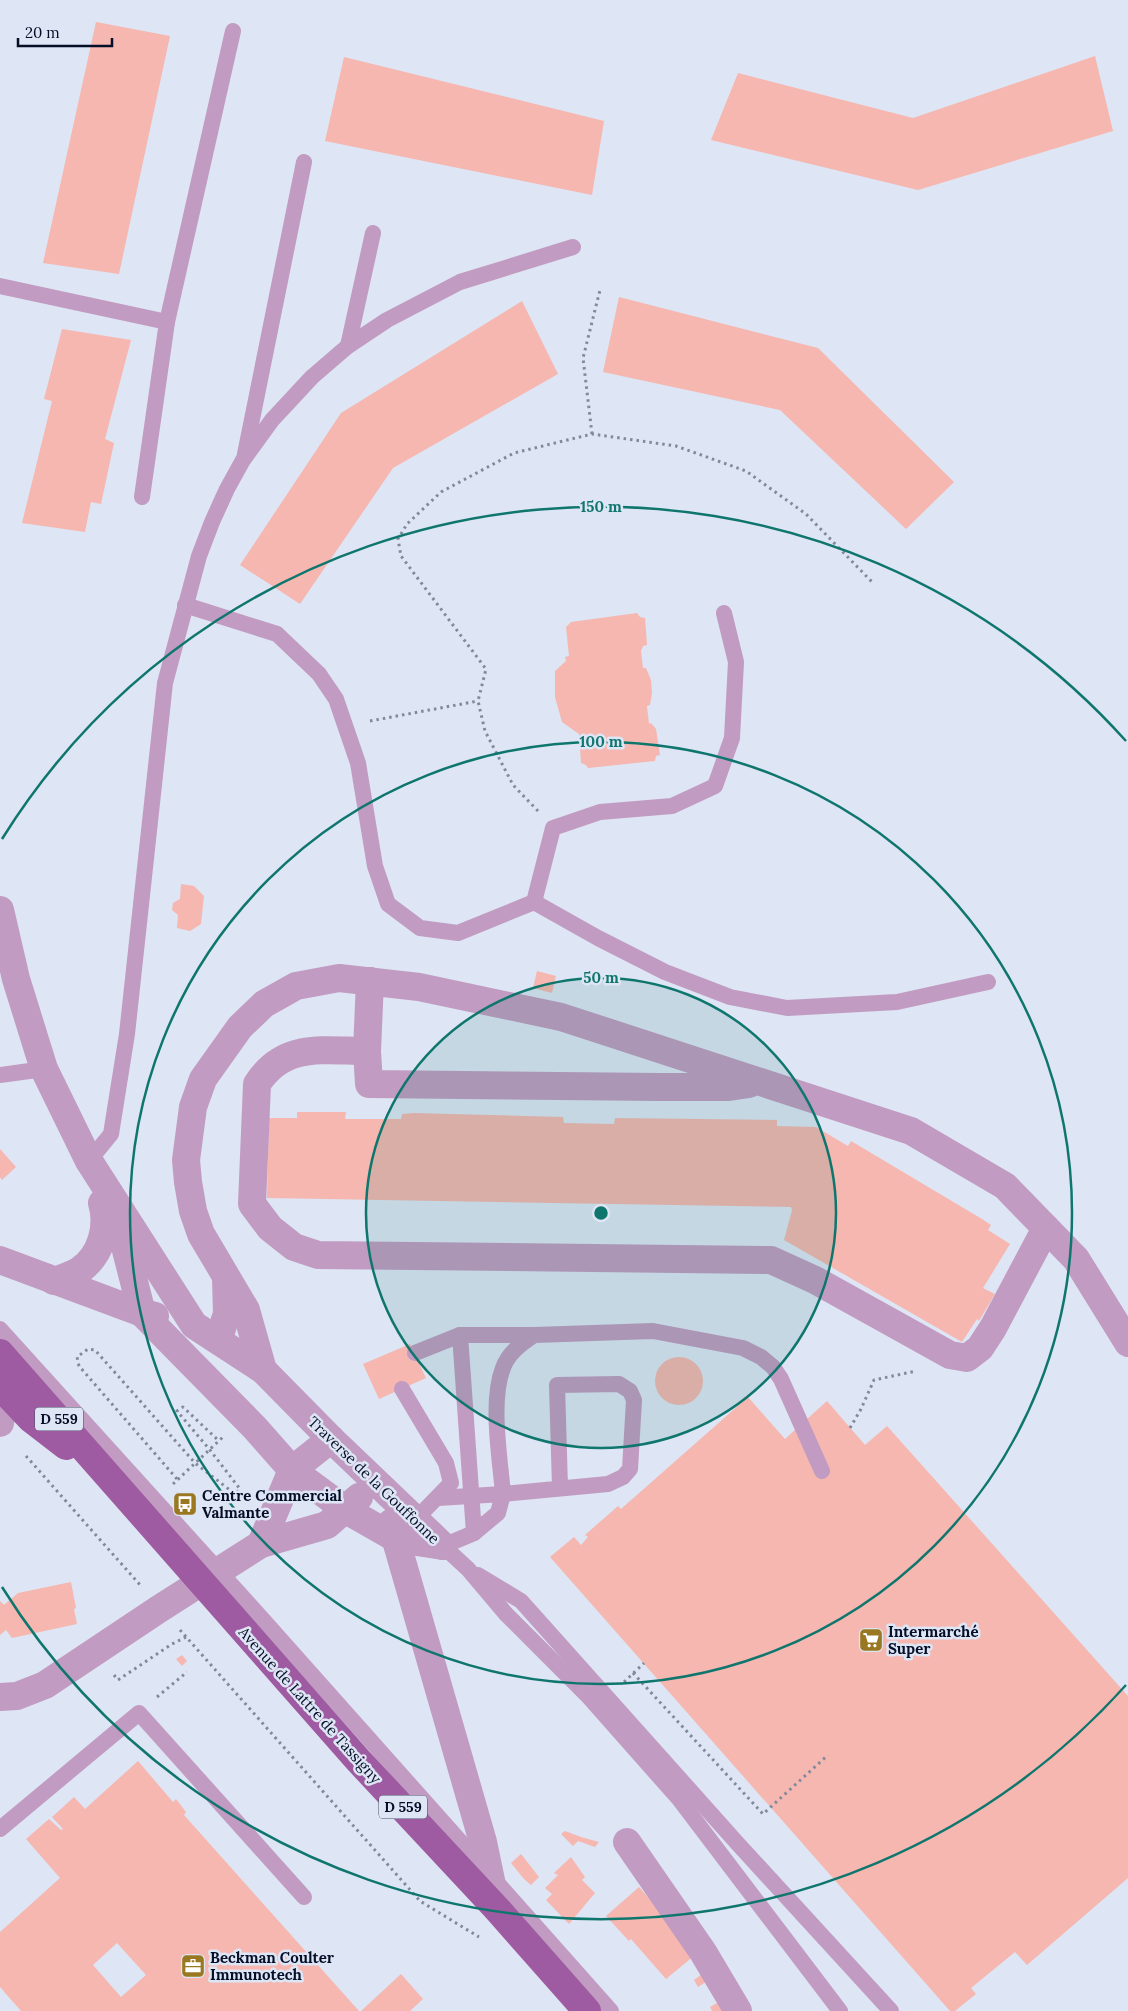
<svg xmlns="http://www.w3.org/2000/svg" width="1128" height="2011" font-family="Lora,serif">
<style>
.building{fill:#f5b7b0;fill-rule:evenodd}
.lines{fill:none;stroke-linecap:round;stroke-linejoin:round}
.path{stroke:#81899c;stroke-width:3;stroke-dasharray:2.5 4;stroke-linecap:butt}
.service{stroke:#c19bc1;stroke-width:16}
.minor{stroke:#c19bc1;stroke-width:28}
.primary{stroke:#9f5ba1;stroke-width:28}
.ring{fill:none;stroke:#0f766e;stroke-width:2.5}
.labels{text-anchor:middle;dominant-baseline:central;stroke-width:5;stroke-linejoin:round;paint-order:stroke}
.shield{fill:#dee5f4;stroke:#464e64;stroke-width:1}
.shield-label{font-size:14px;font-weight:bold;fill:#050e27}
.street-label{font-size:15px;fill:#050e27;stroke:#dee5f4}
.poi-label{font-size:15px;font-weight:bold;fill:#050e27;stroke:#dee5f4;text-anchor:start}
.centre{fill:#0f766e;stroke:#dee5f4;stroke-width:2.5}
.ring-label{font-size:15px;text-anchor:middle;font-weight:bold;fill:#0f766e;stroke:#dee5f4;stroke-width:5;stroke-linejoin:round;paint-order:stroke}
</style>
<rect width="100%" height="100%" fill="#dee5f4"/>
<g class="building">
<path d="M96,22l74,14 -51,238 -76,-11z"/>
<path d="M1095,56l18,75 -195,59 -207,-50 27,-67 175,45z"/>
<path d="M344,57l260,64 -12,74 -267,-54z"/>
<path d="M619,297l199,51 136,134 -48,47 -126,-119 -177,-38z"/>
<path d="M522,301l36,73 -165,94 -93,136 -60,-39 101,-152z"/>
<path d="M62,329l69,11 -26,99 9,4 -13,61 -10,-2 -6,30 -63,-9 30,-122 -8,-2z"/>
<path d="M637,613l3,4 5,1 2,27 -4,1 -2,5 2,17h3l5,12 1,13 -2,12 -3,1 2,18 2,-1 5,6 4,26 -4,1 -1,5 -67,7 -2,-3 -5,-2 -2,-29 -17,-12 -7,-25v-26l11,-10 -1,-4 4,-1 -3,-29 5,-5z"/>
<path d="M181,884l13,2 10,10 -3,28 -11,7 -13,-3 1,-13 -6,-5 1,-7 7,-4z"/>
<path d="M537,971l19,5 -4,17 -19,-5z"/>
<path d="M297,1112h49l-1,7h56l1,-5 12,-1 149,4 1,6 50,1 1,-6 162,2v6l39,1 32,19 3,-5 131,78 9,6 -3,5 22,14 -27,44 12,6 -16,27 -2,-2 -15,23 -178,-102 8,-30 -1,-3 -524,-9 2,-80h28z"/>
<path d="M0,1149l16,18 -14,13 -2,-3z"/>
<path d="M410,1344l16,34 -47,21 -16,-35z"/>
<circle cx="679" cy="1381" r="24"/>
<path d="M748,1397l37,42 42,-38 38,44 22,-19 241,270v182l-101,87 -12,-13 -44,36 5,6 -21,17h-5l-400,-454 24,-20 7,8 7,-8 -3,-2 33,-29 3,3z"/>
<path d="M71,1582l5,26 -2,1 3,15 -65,14 -6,-8 -6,5v-34l4,4 14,-12z"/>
<path d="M182,1655l5,6 -5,5 -6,-7z"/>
<path d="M138,1761l35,41 3,-3 10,13 -2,3 175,196h-338l-21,-24v-55l60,-54 -34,-39 23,-20 12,11 2,-1 -11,-12 22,-20 11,12zM117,1943l29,32 -25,22 -28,-32z"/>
<path d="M565,1831l16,6 18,5 -4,5 -17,-6 -5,5 -12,-12z"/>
<path d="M521,1854l18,23 -8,8 -7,-6 -13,-16z"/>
<path d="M571,1857l14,20 -3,3 13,13 -26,31 -23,-24 6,-6 -7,-6 13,-13 -4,-2z"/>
<path d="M639,1887l44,49 12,19 -29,24 -35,-40 -2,2 -23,-25z"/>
<path d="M705,1972l4,8 -11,7 -4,-7z"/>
<path d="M401,1974l22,25 -13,12h-49z"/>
<path d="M724,1999l8,12h-20l-2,-4z"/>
</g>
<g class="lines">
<g class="path">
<path d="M592,434l-9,-76 17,-68"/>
<path d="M370,721l108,-20"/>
<path d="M538,811l-25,-26 -28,-54 -7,-30 8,-32 -85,-113 -3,-17 9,-15 34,-32 73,-39 78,-19 84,12 70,25 60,43 66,68"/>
<path d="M850,1428l11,-19 13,-29 42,-9"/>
<path d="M26,1456l115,130"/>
<path d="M177,1479l-98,-113 -2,-9 11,-8 7,1 100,113 40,31 5,-5 -30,-39 -33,-39 6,-4 36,34"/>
<path d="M173,1484l50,-47"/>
<path d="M180,1630l240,271 59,36"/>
<path d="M633,1673l130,141 65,-59"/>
<path d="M114,1675l4,5 54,-36 14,-7"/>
<path d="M624,1682l20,-19"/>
<path d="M157,1697l30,-25"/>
</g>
<g class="service">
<path d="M0,286l167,36"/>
<path d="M348,346l25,-113"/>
<path d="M245,454l59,-292"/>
<path d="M142,497l25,-175 66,-291"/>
<path d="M185,605l92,29 42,40 17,25 22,64 17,103 13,38 32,24 38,5 76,-31 19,-74 47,-16 72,-6 43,-20 17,-48 4,-76 -12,-49"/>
<path d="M534,902l64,36 67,34 65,25 57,11 110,-6 91,-20"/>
<path d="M0,1075l44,-6"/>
<path d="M89,1161l22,-27 16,-100 38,-351 34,-127 13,-34 15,-33 16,-29 29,-40 40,-43 36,-31 39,-26 73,-38 113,-35"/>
<path d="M0,1329l266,294 345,388"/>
<path d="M460,1335l14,198"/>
<path d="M415,1353l45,-18h74"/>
<path d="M402,1389l44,74 5,20 -35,36"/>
<path d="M560,1488l-3,-103 62,-1 11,7 4,9 -4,69 -7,8 -15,7 -105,10c-3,-36 -13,-93 0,-126 5,-15 19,-25 31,-33l119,-4 90,17 18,9 12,10 8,12 41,92"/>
<path d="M438,1498l65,-4 -5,19 -24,20 -31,13 25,23 38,45 81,81 92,104 161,212"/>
<path d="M478,1575l43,26 217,243 153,167"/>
<path d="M0,1829l139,-116 165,184"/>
</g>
<g class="minor">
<path d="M0,910l16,69 28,90 45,92 105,164 69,45 68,69 112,107"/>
<path d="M370,981l-3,70c-44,0 -83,-9 -110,33l-5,120 18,24 24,19 24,8 453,5 44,20 135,75 17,3 13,-10 13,-20 53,-100"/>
<path d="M367,1051l2,33 290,3h70l20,-3"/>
<path d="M119,1223l23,90 113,115 37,42 54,40 51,29 46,7"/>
<path d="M0,1260l142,53 13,3"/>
<path d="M54,1281c8,-3 19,-6 26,-11 21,-15 29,-43 22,-67"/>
<path d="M218,1340l9,-26 -1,-36"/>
<path d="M263,1370l-17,-60 -45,-76 -8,-23 -5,-29 -2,-22 7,-53 10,-28 37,-52 24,-23 32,-18 43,-8 80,9 142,30 350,114 94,55 71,73 52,84"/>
<path d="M0,1423l5,-31"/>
<path d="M391,1523l92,319 14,67"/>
<path d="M261,1544l31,-74 39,-31"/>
<path d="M0,1697l17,-1 28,-11 114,-76 102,-65 66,-19 32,-28"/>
<path d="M627,1842l76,110 35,59"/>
</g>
<g class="primary">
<path d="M0,1353l358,407 139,149 90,102"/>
<path d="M0,1386l31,33 35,27"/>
</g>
</g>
<circle cx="601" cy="1213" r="235" fill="#0f766e" fill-opacity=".12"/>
<g class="ring">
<circle cx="601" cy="1213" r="235"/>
<circle cx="601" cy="1213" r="471"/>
<path d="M1126 1685A706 706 0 0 1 2 1587M2 839A706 706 0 0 1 1126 741"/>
</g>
<defs>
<symbol id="bus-square" viewBox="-11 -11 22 22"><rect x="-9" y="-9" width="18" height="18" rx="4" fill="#9a7822" stroke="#dee5f4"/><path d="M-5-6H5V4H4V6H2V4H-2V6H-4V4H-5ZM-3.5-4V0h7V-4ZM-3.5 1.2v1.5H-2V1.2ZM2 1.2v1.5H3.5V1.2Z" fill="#fff"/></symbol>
<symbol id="supermarket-square" viewBox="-11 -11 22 22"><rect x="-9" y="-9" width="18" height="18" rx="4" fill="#9a7822" stroke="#dee5f4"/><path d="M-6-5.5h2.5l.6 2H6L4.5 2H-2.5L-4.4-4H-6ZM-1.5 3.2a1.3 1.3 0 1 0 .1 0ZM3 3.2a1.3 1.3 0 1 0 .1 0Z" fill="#fff"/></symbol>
<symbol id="office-square" viewBox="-11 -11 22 22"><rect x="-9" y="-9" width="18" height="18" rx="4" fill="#9a7822" stroke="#dee5f4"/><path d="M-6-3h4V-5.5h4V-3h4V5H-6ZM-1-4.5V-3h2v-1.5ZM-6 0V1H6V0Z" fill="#fff"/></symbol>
</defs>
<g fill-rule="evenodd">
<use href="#bus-square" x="171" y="1490" width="28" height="28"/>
<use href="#supermarket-square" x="857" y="1626" width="28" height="28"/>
<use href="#office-square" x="179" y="1952" width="28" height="28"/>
</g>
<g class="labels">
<g class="shield">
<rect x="35" y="1407.5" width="48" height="23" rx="4"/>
<rect x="379" y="1795.5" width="48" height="23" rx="4"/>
</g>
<g class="shield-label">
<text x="59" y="1419">D 559</text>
<text x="403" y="1807">D 559</text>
</g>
<g class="street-label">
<text transform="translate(374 1480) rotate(44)">Traverse de la Gouffonne</text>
<text transform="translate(310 1705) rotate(48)">Avenue de Lattre de Tassigny</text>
</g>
<g class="poi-label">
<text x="202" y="1495">Centre Commercial<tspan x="202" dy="17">Valmante</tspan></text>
<text x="888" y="1631">Intermarché<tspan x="888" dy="17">Super</tspan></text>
<text x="210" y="1957">Beckman Coulter<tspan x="210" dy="17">Immunotech</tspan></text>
</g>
</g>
<circle cx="601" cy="1213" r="8" class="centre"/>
<g class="ring-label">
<text x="601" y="512">150 m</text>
<text x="601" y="747">100 m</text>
<text x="601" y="983">50 m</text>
</g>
<path d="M18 38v8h94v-8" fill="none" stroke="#050e27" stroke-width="2.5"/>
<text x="25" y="38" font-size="15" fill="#050e27" stroke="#dee5f4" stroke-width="4" paint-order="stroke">20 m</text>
</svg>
